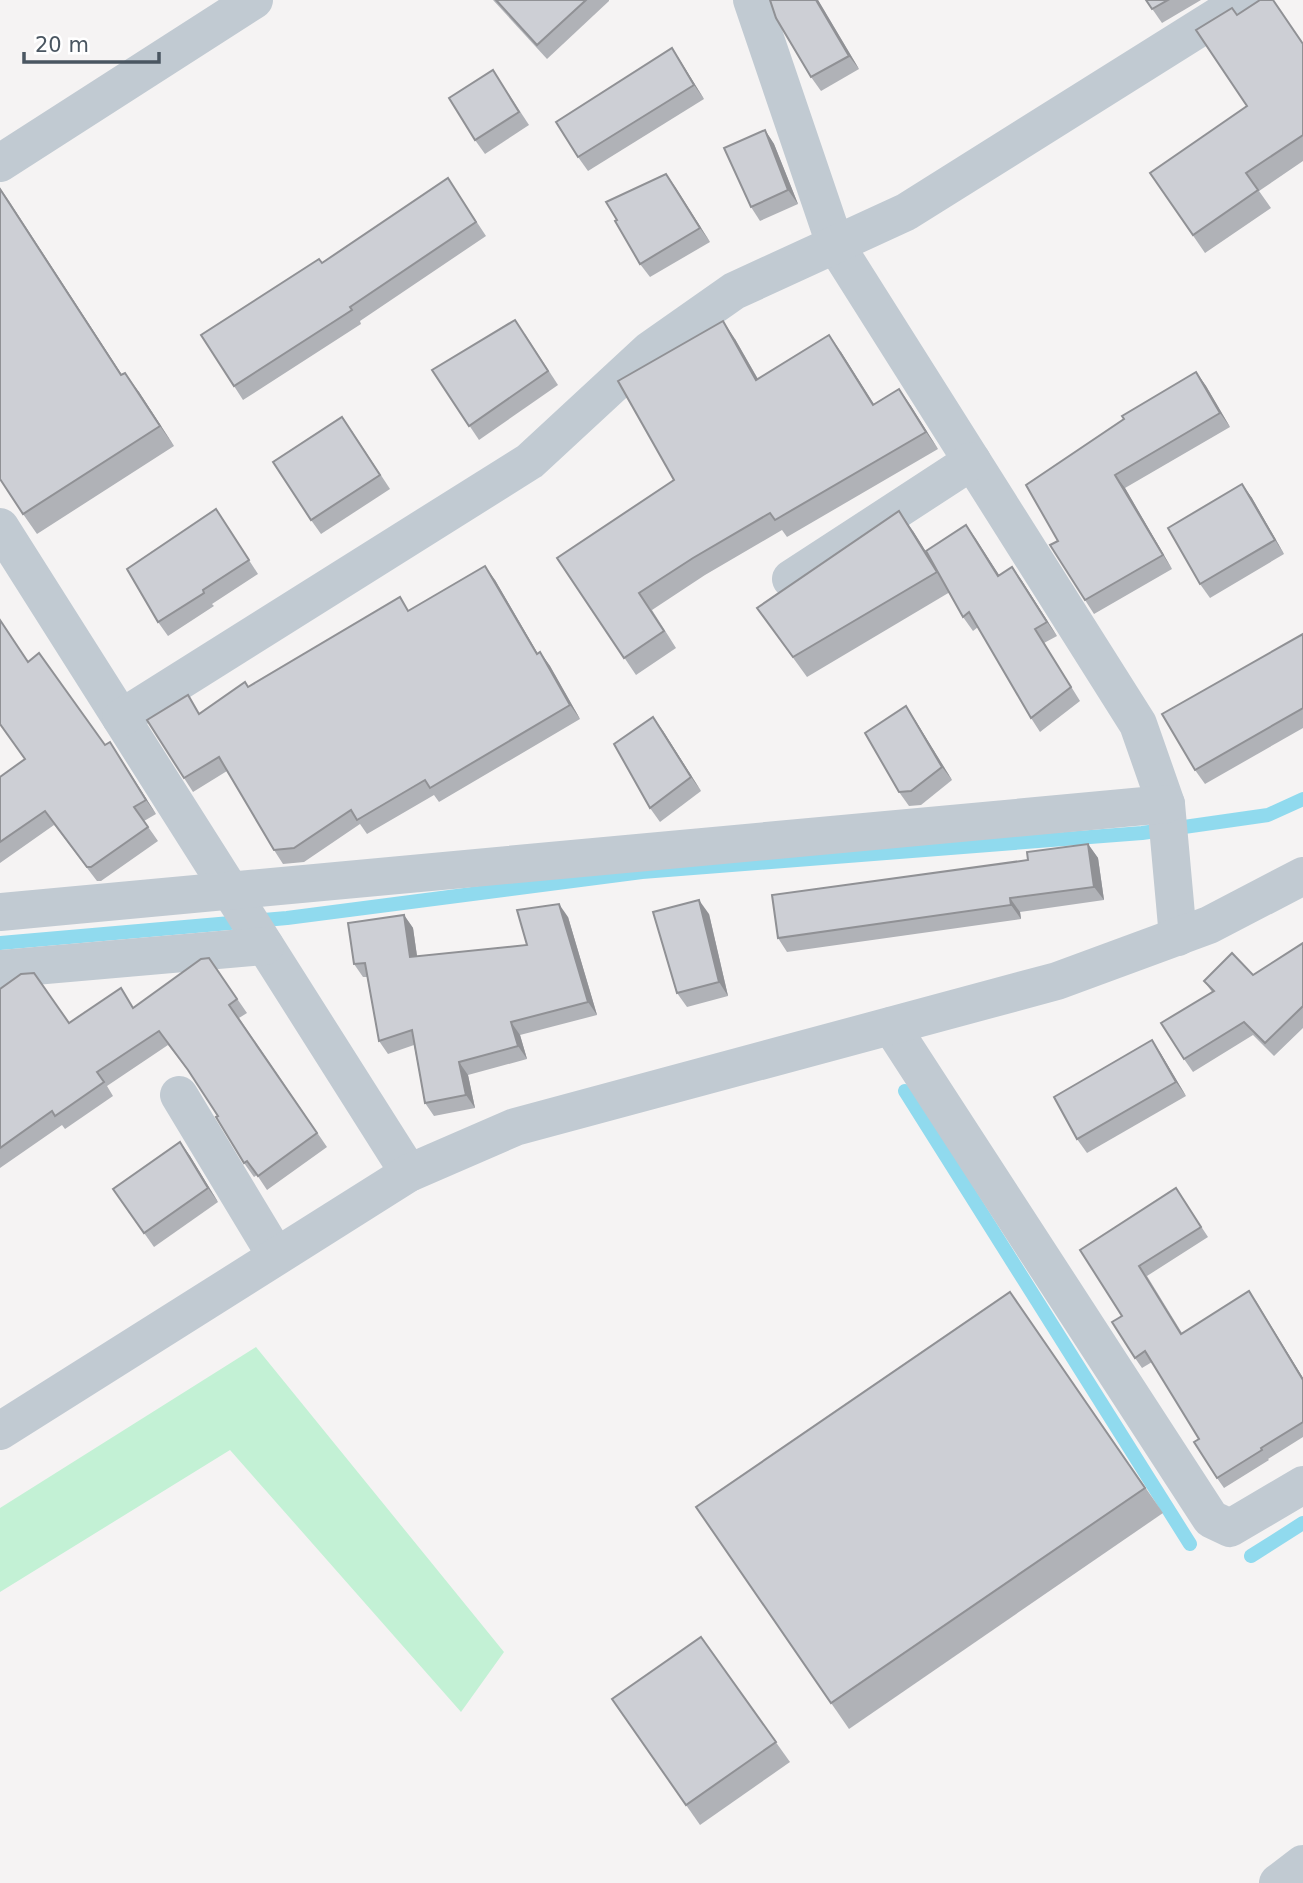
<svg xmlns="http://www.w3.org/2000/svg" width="1303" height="1883" font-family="'DejaVu Sans',sans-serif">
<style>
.green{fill:#c3f1d5}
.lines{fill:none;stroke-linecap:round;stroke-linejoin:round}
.stream{stroke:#90daee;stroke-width:14}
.minor{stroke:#c1cad2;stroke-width:38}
.wall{fill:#b0b2b7}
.shaded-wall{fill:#909195}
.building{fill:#cdcfd5;stroke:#909195;stroke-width:2}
</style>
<rect width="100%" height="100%" fill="#f5f3f3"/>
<path class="green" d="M256,1347l248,305 -43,60 -231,-262 -230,142v-84z"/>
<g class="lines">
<g class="stream">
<path d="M0,943l287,-25 355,-46 500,-39 126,-18 35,-16"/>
<path d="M905,1091l285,453"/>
<path d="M1251,1556l52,-33"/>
</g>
<g class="minor">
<path d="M752,0l83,244 303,480 28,80 12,133"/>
<path d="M0,163l254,-163"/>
<path d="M0,527l409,646"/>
<path d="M791,579l181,-118"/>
<path d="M121,718l409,-257 120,-111 84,-59 172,-79 338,-212"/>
<path d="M0,912l1166,-108"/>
<path d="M0,969l265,-23"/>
<path d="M891,1026l320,493 19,9 73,-43"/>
<path d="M179,1095l97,161"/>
<path d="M0,1431l409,-258 106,-46 542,-146 152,-56 94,-49"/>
<path d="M1278,1883l25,-19"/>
</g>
</g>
<g class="wall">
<path d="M493,0h116v1l-62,58z"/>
<path d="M770,0h48l41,69 -38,22 -10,-14z"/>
<path d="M1146,0h55l-39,23z"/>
<path d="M1237,15l66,29v117l-44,30 12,17 -66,45 -55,-80 97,-67z"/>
<path d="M672,48l32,51 -116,72 -10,-14z"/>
<path d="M502,84l27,41 -44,29 -10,-14z"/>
<path d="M765,130l9,14 24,60 -38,17 -9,-14z"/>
<path d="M666,174l44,68 -60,35 -10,-13z"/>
<path d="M0,188l122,187 17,17 35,54 -137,88 -14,-20z"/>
<path d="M457,192l29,44 -126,85 1,3 -118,76 -9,-14 88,-123z"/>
<path d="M525,334l33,51 -79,55 -47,-70z"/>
<path d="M735,339l23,40 83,-27 33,52 25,-15 39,60 -151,88 -5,-7 -77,45 -53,35 24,38 -40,27 -79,-117 117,-78z"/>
<path d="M1196,372l10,14 24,41 -105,61 47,81 -78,45 -9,-14 -27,-59z"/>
<path d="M352,431l38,58 -69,45 -10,-14z"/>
<path d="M1242,484l10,14 32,56 -74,44 -10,-14z"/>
<path d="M225,523l33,51 -46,30 2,2 -46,30 -10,-14z"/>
<path d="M966,525l33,50 13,-8 10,14 35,55 -13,7 36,58 -40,31 -9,-14 -53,-91 -5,4 -10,-14 -13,-25 -143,85 -50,-69 156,-77 24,38z"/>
<path d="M495,580l43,74 2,-2 10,14 30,53 -141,83 -5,-7 -67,39 -7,-10 -56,38 -21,2 -9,-14 -47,-79 -34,21 -9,-14 16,-65 48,-26 161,-76z"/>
<path d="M1303,634v94l-98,56 -10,-14z"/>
<path d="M28,661l77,84 14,11 37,58 -12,7 14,20 -57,40h-4l-43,-56 -54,38v-86l25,-18z"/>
<path d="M915,720l37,60 -31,25 -12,1 -10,-14z"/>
<path d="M663,731l38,60 -41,31 -10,-14z"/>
<path d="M1088,844l10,14 6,42 -84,12 1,7 -234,33 -9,-14 250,-78z"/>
<path d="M709,914l19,82 -41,11 -10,-14z"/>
<path d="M404,915l9,13 4,28 110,-11 41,-28 29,98 -77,20 7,24 -59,16 7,33 -41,8 -9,-13 -11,-58 -26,9 -9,-13 -12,-64h-4l-9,-13z"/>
<path d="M1303,943v85l-29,28 -21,-21 -60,37 -9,-13 28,-67 -8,-11 49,-6z"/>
<path d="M209,958l38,55 -8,5 88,129 -60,43 -10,-15 -3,2 -10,-14 -26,-47 -25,-39 -25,-32 -61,41 6,10 -48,33 -3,-4 -62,43v-179l69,34 65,-16z"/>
<path d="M1152,1040l9,14 25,42 -99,57 -10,-14z"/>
<path d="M180,1142l10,14 28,46 -64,45 -41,-58z"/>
<path d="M1176,1188l32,49 -61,39 35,57 74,-32 47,77v59l-35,22 1,1 -45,28 -7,-10 -18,-39 -47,-77 -10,6 -7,-10 -13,-42 -42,-66z"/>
<path d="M1010,1292l153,221 -314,216 -153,-222z"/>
<path d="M701,1637l89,125 -90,63 -88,-126z"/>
</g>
<g class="shaded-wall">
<path d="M816,0h2l41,69 -10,-13z"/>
<path d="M672,48l9,14 23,37 -10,-14z"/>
<path d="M765,130l9,14 24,60 -10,-14z"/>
<path d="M666,174l10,14 34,54 -10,-14z"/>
<path d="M0,188l9,13 126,194 -14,-20z"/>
<path d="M723,321l12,18 33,58 -12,-17z"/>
<path d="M829,335l12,17 44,70 -12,-17z"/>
<path d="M1196,372l10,14 24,41 -10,-14z"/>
<path d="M125,373l14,19 35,54 -14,-20z"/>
<path d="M899,389l12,17 27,43 -12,-17z"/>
<path d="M1115,475l10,13 47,81 -9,-14z"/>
<path d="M1242,484l10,14 32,56 -9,-14z"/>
<path d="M899,511l14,20 38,61 -14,-20z"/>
<path d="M966,525l10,14 32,50 -10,-13z"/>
<path d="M485,566l10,14 51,88 -9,-14z"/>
<path d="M1012,567l10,14 35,55 -10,-14z"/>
<path d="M540,652l10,14 30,53 -10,-14z"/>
<path d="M906,706l9,14 37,60 -10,-13z"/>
<path d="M653,717l10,14 38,60 -10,-14z"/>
<path d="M110,742l9,14 37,58 -10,-14z"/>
<path d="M1088,844l10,14 6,42 -10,-13z"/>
<path d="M1010,898l10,14 1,7 -10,-14z"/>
<path d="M699,900l10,14 19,82 -9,-14z"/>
<path d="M559,904l9,13 29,98 -9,-13z"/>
<path d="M404,915l9,13 6,42 -9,-13z"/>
<path d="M511,1022l9,13 7,24 -9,-13z"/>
<path d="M1152,1040l9,14 25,42 -10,-14z"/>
<path d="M459,1062l9,13 7,33 -9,-13z"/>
<path d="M180,1142l10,14 28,46 -10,-14z"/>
<path d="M1249,1291l54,87v2z"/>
</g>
<g class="building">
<path d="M496,0h90l-49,45z"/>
<path d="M770,0h46l33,56 -38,21 -35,-59z"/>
<path d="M1146,0h22l-16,9z"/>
<path d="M1260,0h13l30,44v91l-57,38 12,17 -65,45 -43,-62 97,-67 -51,-76 36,-22 5,7z"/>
<path d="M672,48l22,37 -116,72 -22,-35z"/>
<path d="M493,70l26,42 -44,28 -26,-42z"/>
<path d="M765,130l23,60 -37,17 -27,-59z"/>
<path d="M666,174l34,54 -60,36 -25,-43 2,-1 -11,-18z"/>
<path d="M448,178l28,44 -126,85 2,3 -118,76 -33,-51 118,-76 3,4z"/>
<path d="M0,189l121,186 4,-2 35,53 -137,88 -23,-35z"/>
<path d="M515,320l33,51 -79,55 -37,-56z"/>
<path d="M723,321l33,59 73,-45 44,70 26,-16 27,43 -151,88 -5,-7 -77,45 -54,35 25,38 -40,27 -67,-100 117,-78 -56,-99z"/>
<path d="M1196,372l24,41 -105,62 48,80 -78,45 -35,-55 8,-4 -32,-56 98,-66 -2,-3z"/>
<path d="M342,417l38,58 -69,45 -38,-58z"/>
<path d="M1242,484l33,56 -75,44 -32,-56z"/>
<path d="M216,509l33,51 -46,30 1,3 -46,29 -31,-53z"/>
<path d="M899,511l38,61 -144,85 -36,-49z"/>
<path d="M966,525l32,51 14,-9 35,55 -12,7 36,58 -40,31 -62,-106 -6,5 -37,-66z"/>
<path d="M485,566l52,88 3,-2 30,53 -140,83 -5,-8 -68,40 -6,-10 -57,38 -20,2 -55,-93 -35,21 -37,-58 41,-25 11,19 46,-32 3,5 152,-90 8,14z"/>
<path d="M0,620l28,42 11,-9 66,92 5,-3 36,58 -12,7 14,20 -57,40h-4l-42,-56 -45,31v-65l25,-18 -25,-35z"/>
<path d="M1303,634v74l-108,62 -33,-56z"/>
<path d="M906,706l36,61 -31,24 -12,1 -34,-59z"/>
<path d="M653,717l38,60 -41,31 -36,-64z"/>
<path d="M1088,844l6,43 -84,11 1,7 -233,33 -6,-43 256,-35 -1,-8z"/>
<path d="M699,900l20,82 -42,11 -24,-81z"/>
<path d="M559,904l29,98 -77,20 7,24 -59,16 7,33 -41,8 -13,-73 -33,11 -14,-78 -11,1 -6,-41 56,-8 6,42 117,-12 -10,-35z"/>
<path d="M1303,943v63l-38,37 -21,-21 -60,37 -23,-36 53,-32 -10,-10 28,-28 21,22z"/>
<path d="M209,958l28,41 -8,6 88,128 -59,43 -11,-15 -3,2 -28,-46 2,-1 -30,-46 -29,-39 -62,41 7,10 -49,34 -3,-5 -52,37v-159l21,-15 13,-1 35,50 52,-35 12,20 68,-49z"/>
<path d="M1152,1040l24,42 -99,57 -23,-42z"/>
<path d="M180,1142l28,46 -64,45 -31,-44z"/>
<path d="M1176,1188l25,39 -62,39 42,68 68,-43 54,89v42l-42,26 1,2 -45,28 -23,-36 5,-3 -54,-88 -10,7 -23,-36 10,-6 -42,-66z"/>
<path d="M1010,1292l135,196 -314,215 -135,-196z"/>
<path d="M701,1637l75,105 -90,63 -74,-106z"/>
</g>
<path d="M24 52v10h135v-10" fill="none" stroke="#4a5661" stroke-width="3.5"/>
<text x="35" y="52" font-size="21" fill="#4a5661" stroke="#ffffff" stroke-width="5" paint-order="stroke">20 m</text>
</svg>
